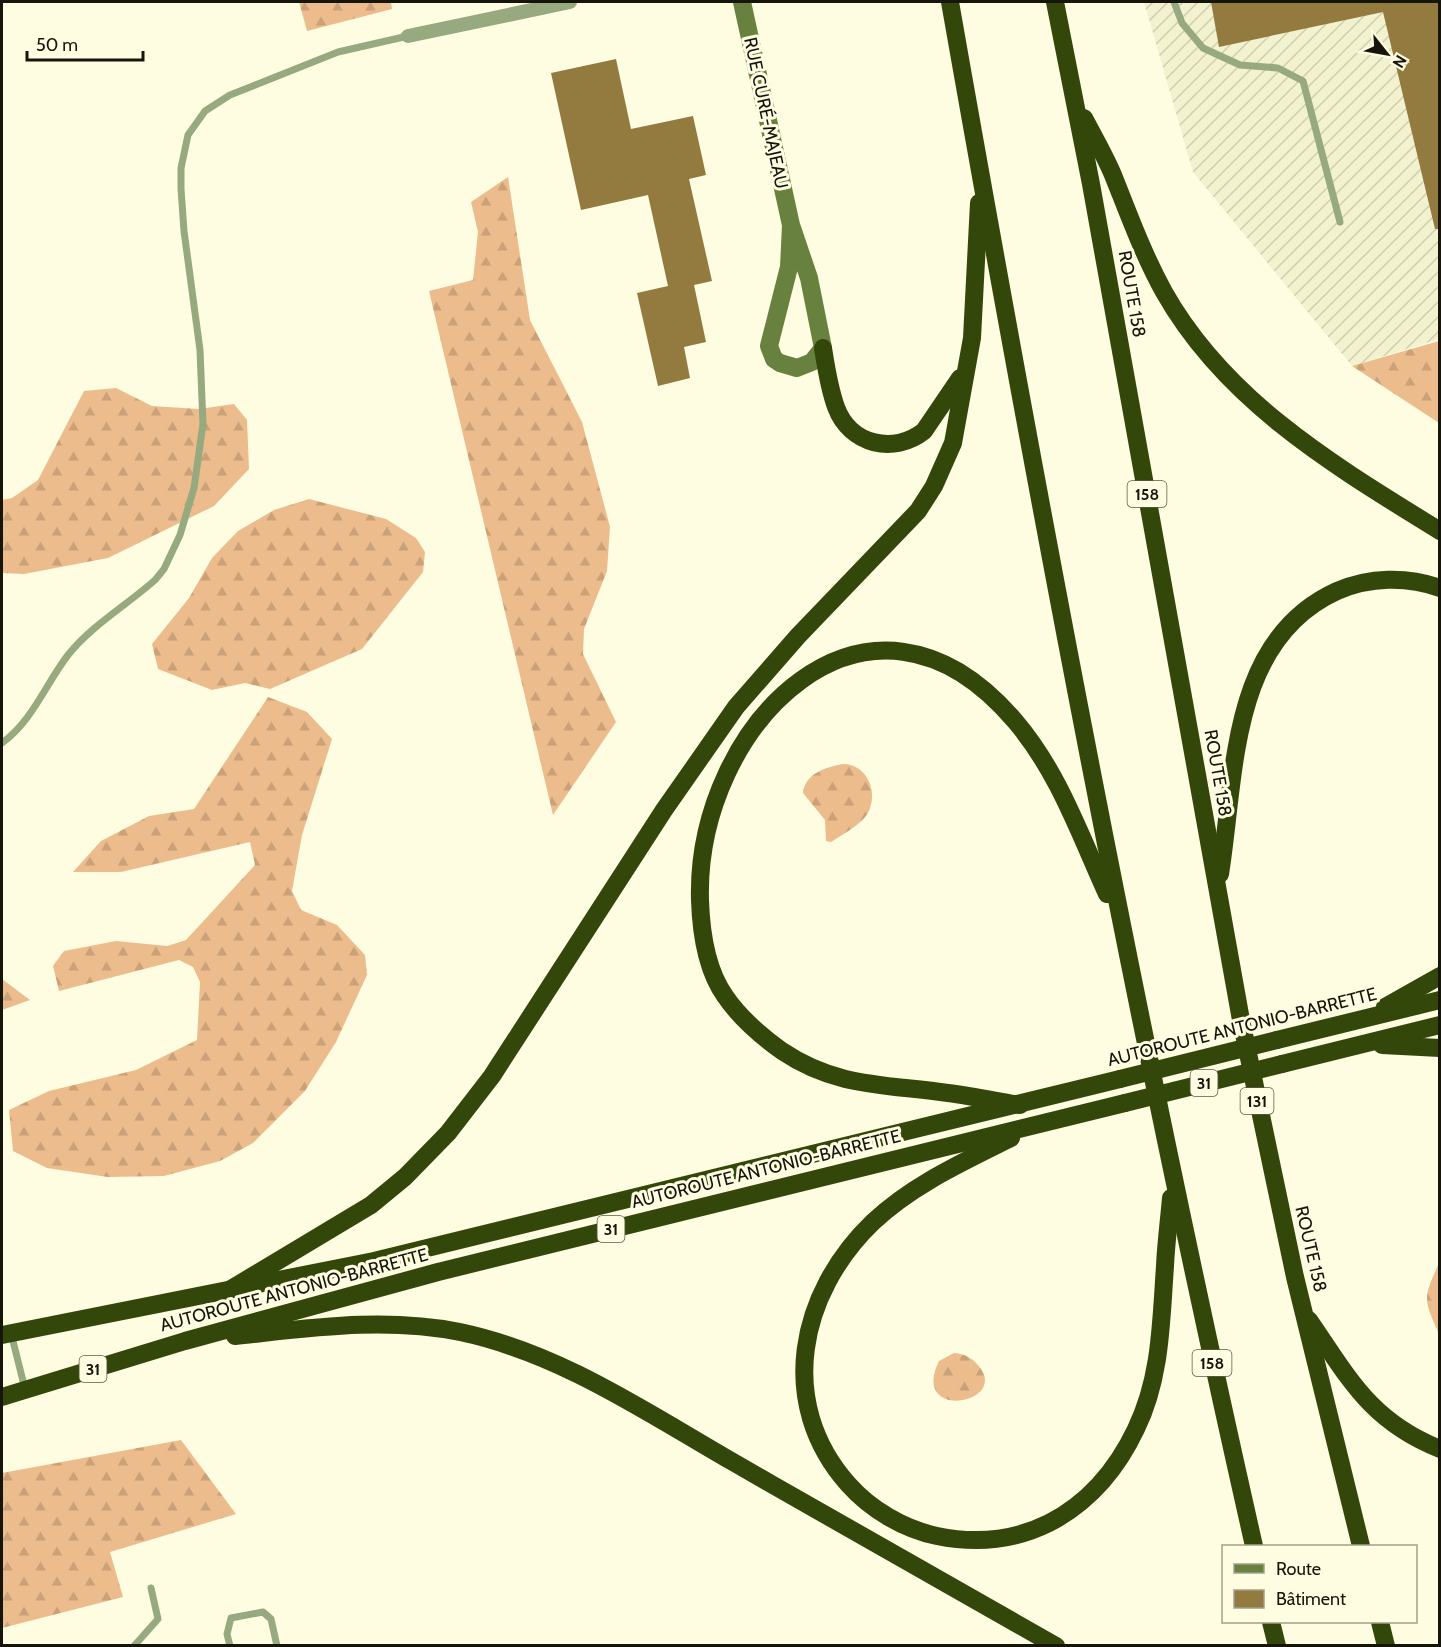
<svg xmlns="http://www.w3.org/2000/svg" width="1441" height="1647" font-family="Cabin,sans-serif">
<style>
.industrial{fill:url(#industrial-furrows)}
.forest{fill:url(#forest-firs)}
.building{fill:#937a3f}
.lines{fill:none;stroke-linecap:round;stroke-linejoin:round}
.lane{stroke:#97a97e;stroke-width:7}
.street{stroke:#97a97e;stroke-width:14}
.secondary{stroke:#68813e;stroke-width:18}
.highway{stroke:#34470b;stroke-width:18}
.highway-bridge{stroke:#34470b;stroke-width:18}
.labels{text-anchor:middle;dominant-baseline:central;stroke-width:6;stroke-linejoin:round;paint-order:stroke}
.shield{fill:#fefde1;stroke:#5c5b4c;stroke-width:1.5}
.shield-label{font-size:16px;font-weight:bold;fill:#16150c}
.street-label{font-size:18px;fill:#16150c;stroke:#fefde1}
</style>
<defs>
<pattern id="industrial-furrows" width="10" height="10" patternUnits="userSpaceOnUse" patternTransform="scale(1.5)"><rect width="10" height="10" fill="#f2f2ce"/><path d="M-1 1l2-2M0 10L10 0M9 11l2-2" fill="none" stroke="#cfcfb0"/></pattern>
<pattern id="forest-firs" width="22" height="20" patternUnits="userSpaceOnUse" patternTransform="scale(1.5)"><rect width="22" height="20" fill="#ecbc8c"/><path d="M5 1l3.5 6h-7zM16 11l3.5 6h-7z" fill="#caa178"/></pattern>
</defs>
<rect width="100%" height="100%" fill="#fefde1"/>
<path class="industrial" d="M1144,2h295v337l-87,27 -159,-194z"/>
<g class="forest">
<path d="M299,2h92l1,7 -85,22z"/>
<path d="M508,177l22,143 52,102 28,105 -3,44 -23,58 -1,25 33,68 -63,93 -124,-524 44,-11 5,-48 -7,-30z"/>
<path d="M1439,341v82l-87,-57z"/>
<path d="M116,388l36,18 47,3 35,-5 13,16 2,49 -35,37 -106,52 -84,16 -22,-1v-73l10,-2 26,-18 46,-89z"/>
<path d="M309,499l77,20 30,19 9,14 -2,20 -61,77 -92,40 -25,-6 -33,7 -54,-21 -6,-25 37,-46 23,-40 26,-27 36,-21z"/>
<path d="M268,697l39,15 25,27 -30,96 -10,56 9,19 36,15 28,30 2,20 -31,67 -31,49 -52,52 -33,18 -56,15 -56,1 -61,-9 -34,-17 -4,-41 40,-19 87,-21 61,-30 3,-58 -7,-15 -14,-7 -120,31 -6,-25 11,-15 52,-10 51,5 19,-6 69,-75 -5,-23 -129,30h-48l28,-31 48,-25 45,-7z"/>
<path d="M843,764c24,0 36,28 25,49 -7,12 -25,21 -37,29l-5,-1 -1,-21 -22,-27c2,-20 24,-26 40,-29z"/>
<path d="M2,979l28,21 -28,10z"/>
<path d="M1439,1263h1l-1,71c-16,-36 -16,-35 0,-71z"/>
<path d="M954,1353c12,1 20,6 27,16 24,36 -71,51 -42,-8z"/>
<path d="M181,1440l55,74 -126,38 13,45 -121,31v-155z"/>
</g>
<g class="building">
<path d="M1211,2h229v227h-5l-52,-217 -164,35z"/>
<path d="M616,59l15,70 62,-13 13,59 -17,4 23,102 -18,4 12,57 -22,5 6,31 -32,8 -21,-93 31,-7 -20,-91 -67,15 -30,-137z"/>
</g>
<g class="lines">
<g class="lane">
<path d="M1174,2l8,21 21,25 37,17 38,3 25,13 37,141"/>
<path d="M2,743c31,-23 43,-58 66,-88 24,-30 59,-50 87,-75l9,-11 16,-34 14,-47 9,-64 -3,-74 -16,-119 -3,-42v-21l7,-33 17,-24 25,-16 108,-43 70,-16"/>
<path d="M11,1333l14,56"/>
<path d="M134,1646l24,-27 -7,-31"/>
<path d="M230,1646l-3,-12 4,-16 32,-6 8,7 6,27"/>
</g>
<path class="street" d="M408,36l162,-34"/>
<path class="secondary" d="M742,2l49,223 18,53 14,70 -11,14 -15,6 -17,-5 -6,-4 -5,-13 20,-79 2,-42"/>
<g class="highway">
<path d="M950,2c91,517 188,1032 304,1544"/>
<path d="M1055,2l36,182 150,836 54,257 66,269"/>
<path d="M1084,118c10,19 21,38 29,57 16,40 30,79 51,117 62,110 171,174 276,239"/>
<path d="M823,348c3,19 6,40 13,59 14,38 58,48 88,24l36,-53"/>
<path d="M1220,874c16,-99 9,-234 117,-283 32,-14 70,-15 103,-3"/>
<path d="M1385,1007l55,-31"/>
<path d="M1277,1040l163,-40"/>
<path d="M1382,1045l58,3"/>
<path d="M1282,1064l158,-39"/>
<path d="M1020,1105c-24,-4 -48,-9 -72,-12 -62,-9 -111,-5 -166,-42 -21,-15 -42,-33 -57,-55 -19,-27 -24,-63 -25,-96 -5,-175 169,-351 315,-179 43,50 65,114 92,173"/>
<path d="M1011,1138c-48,24 -99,47 -138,84 -74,71 -97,181 -25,262 23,26 56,45 89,52 39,8 76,5 112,-13 39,-20 68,-54 87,-94 25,-51 25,-107 29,-163 1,-23 4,-45 6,-68"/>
<path d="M226,1292l145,-87 34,-28 43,-44 44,-57 172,-266 72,-103 62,-71 120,-125 16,-25 19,-43 19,-105 7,-135"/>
<path d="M1309,1320c40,58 61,101 131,129"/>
<path d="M2,1335l372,-74 746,-182"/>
<path d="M235,1336c76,-8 149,-19 225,-4 100,21 186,80 273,130 107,62 215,122 323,184"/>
<path d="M2,1397l183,-56 253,-69 687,-169"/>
<path d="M1271,1622l6,24"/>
<path d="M1380,1622l6,24"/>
</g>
<g class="highway-bridge">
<path d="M1120,1079l157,-39"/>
<path d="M1125,1103l157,-39"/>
</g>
</g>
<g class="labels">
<g class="shield">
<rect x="1127.5" y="481" width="39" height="26" rx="4.5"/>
<rect x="1190.5" y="1070" width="27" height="26" rx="4.5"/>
<rect x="1240.5" y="1088" width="33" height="26" rx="4.5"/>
<rect x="597.5" y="1216" width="27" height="26" rx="4.5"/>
<rect x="1192.5" y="1350" width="39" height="26" rx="4.5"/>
<rect x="79.5" y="1356" width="27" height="26" rx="4.5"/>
</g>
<g class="shield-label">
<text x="1147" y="494">158</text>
<text x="1204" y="1083">31</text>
<text x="1257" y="1101">131</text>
<text x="611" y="1229">31</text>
<text x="1212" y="1363">158</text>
<text x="93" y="1369">31</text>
</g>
<g class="street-label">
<text transform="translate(766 113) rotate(78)">RUE CURÉ-MAJEAU</text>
<text transform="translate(1132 294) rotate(80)">ROUTE 158</text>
<text transform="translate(1218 773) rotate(80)">ROUTE 158</text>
<text transform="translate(1242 1027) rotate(-14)">AUTOROUTE ANTONIO-BARRETTE</text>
<text transform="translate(766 1169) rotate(-14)">AUTOROUTE ANTONIO-BARRETTE</text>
<text transform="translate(1311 1249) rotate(77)">ROUTE 158</text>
<text transform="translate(294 1290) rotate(-15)">AUTOROUTE ANTONIO-BARRETTE</text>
</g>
</g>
<rect width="1441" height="1647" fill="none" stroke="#16150c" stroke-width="6"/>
<rect x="1222" y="1545" width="195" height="78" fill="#fefde1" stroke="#a1a08c" stroke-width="1.5"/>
<rect x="1234" y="1564" width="30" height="9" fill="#68813e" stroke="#a1a08c" stroke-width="1.5"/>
<text x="1276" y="1575" font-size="18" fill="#16150c">Route</text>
<rect x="1234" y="1590" width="30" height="18" fill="#937a3f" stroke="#a1a08c" stroke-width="1.5"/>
<text x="1276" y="1605" font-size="18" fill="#16150c">Bâtiment</text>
<g transform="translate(1387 54) rotate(121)" stroke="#fefde1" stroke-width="4.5" paint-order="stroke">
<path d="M0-4.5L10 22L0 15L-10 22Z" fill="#16150c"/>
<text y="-9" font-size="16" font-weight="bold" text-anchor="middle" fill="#16150c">N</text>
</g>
<path d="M27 51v9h116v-9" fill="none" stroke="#16150c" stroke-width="3"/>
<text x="36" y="51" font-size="18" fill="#16150c" stroke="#fefde1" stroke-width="4.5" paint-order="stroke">50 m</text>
</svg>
